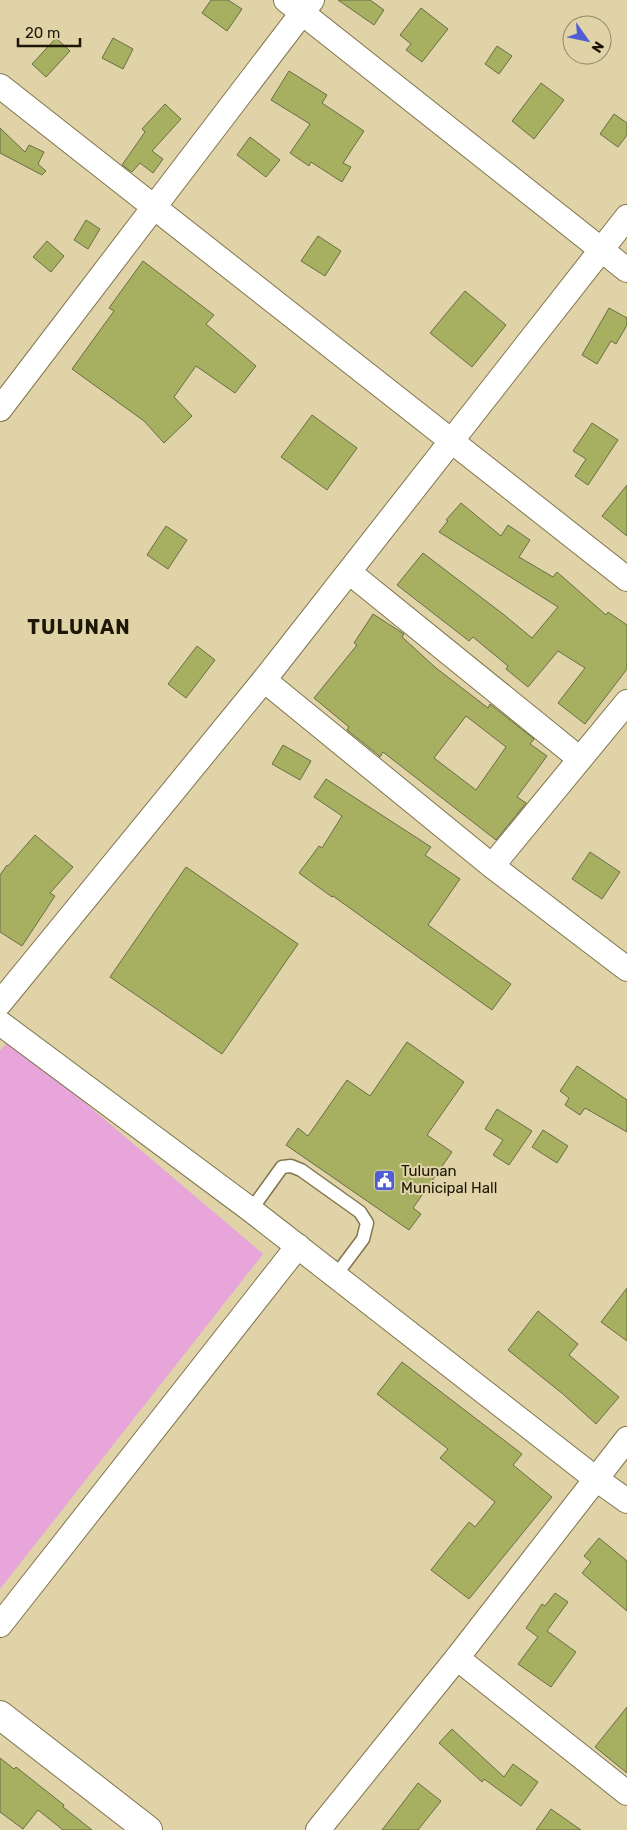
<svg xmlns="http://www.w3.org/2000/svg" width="627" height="1830" font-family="Rubik,sans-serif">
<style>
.green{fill:#e7a5da}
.building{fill:#a7af61;stroke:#6a6e46;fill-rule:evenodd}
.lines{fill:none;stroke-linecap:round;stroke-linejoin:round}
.lane-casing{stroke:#81754d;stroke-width:15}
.street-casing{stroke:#81754d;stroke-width:26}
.secondary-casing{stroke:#81754d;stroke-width:30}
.lane{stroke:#fff;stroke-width:12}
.street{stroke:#fff;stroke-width:24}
.secondary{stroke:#fff;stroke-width:28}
.labels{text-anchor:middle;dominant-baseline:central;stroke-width:4;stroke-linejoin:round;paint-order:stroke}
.poi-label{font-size:15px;fill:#1c1707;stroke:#dfd3a7;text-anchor:start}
.district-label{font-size:20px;font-weight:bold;letter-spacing:1px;fill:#1c1707;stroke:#dfd3a7}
</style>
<rect width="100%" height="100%" fill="#dfd3a7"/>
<path class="green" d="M10,1039l253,215 -263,335v-538z"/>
<g class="building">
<path d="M211,0h17l14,9 -15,22 -25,-18z"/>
<path d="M338,0h32l14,10 -10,15z"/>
<path d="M421,8l27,21 -26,33 -16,-12 5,-6 -11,-9z"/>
<path d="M56,38l14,13 -24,26 -14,-13z"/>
<path d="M113,38l20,11 -10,20 -21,-11z"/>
<path d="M497,46l15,10 -13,18 -14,-10z"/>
<path d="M289,71l38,24 -5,8 42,28 -21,32 8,4 -9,15 -31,-20 -2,4 -19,-13 20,-29 -39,-24z"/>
<path d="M541,83l23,17 -30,39 -22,-18z"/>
<path d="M165,104l16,15 -29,32 11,8 -10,14 -13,-10 -8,9 -10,-7 23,-33 -3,-3z"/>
<path d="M614,114l13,9v12l-9,12 -18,-13z"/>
<path d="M0,128l25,24 4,-7 15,7 -6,12 8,7 -4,4 -42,-22z"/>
<path d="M250,137l30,23 -14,17 -29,-22z"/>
<path d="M86,220l14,9 -12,20 -14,-9z"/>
<path d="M318,236l23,15 -16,25 -24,-15z"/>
<path d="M47,241l17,15 -13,16 -18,-15z"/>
<path d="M143,261l71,54 -8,9 50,42 -21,27 -39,-27 -22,31 18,19 -28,27 -20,-22 -72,-52 42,-58 -5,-3z"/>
<path d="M465,291l41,34 -34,42 -42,-34z"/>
<path d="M609,308l18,10v7l-11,19 -5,-3 -14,23 -15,-9z"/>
<path d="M312,415l45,33 -30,42 -46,-33z"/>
<path d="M592,423l26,17 -30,45 -13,-9 11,-17 -13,-8z"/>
<path d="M627,485v51l-25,-20z"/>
<path d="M461,503l40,33 7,-11 22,15 -11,17 34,20 4,-5 49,43 2,-3 19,13v44l-42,55 -27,-21 27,-35 -27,-17 -30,36 -22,-18 2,-3 -35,-29 -4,4 -72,-56 26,-32 80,61 29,24 26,-31 -119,-75 9,-11 -2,-1z"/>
<path d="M166,526l21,14 -19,29 -21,-14z"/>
<path d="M373,614l31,20 -2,3 34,31 52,40 2,-4 44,35 -4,5 17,12 -30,41 9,6 -30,37 -113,-88 -3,5 -3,-3 -30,-24 2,-3 -35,-29 43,-53 -3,-2zM466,716l40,31 -30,43 -42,-32z"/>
<path d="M197,646l18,14 -29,38 -18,-14z"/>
<path d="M283,745l28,16 -11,19 -28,-16z"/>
<path d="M326,779l105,68 -6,8 35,24 -32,46 83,59 -19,26 -159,-114 -1,1 -33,-24 20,-27 3,2 20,-32 -28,-19z"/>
<path d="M35,835l38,32 -23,26 5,3 -33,50 -22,-14v-57l7,-10 1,1z"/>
<path d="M590,852l30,20 -18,27 -30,-20z"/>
<path d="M186,867l112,77 -76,110 -112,-77z"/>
<path d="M407,1042l57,40 -37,53 25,17 -39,56 8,6 -12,16 -123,-85 12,-17 10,8 39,-56 23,16z"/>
<path d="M577,1066l50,34v32l-42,-24 -5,7 -15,-10 4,-7 -9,-7z"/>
<path d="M497,1109l35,22 -23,34 -16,-10 10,-15 -18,-11z"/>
<path d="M543,1130l25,16 -11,17 -25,-16z"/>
<path d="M627,1288v53l-26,-19z"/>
<path d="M538,1311l40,33 -9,11 50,42 -23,27 -33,-30 -55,-44z"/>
<path d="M402,1362l120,92 -9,11 39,32 -83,102 -38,-29 38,-48 6,5 20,-25 -55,-44 8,-9 -71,-55z"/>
<path d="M599,1538l28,23v50l-45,-38 9,-11 -7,-6z"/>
<path d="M555,1593l13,9 -21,29 29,21 -25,35 -33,-23 20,-27 -12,-9 16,-24 3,2z"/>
<path d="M627,1707v66l-32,-26z"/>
<path d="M452,1729l52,48 9,-13 25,18 -17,24 -37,-27 -2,3 -43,-39z"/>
<path d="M0,1758l14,11 2,-2 48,38 -1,2 29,23h-29l-25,-20 -15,19 -23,-17z"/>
<path d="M418,1783l23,18 -23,29h-36z"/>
<path d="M551,1809l30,21h-45z"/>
</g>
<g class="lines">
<defs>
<path id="lane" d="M251,1210l31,-43 9,-1 10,4 59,42 7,11 -4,16 -27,36"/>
<g id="street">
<path d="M286,0l341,270"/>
<path d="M0,86l627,493"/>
<path d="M0,409l312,-409"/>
<path d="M349,572l231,187"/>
<path d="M264,680l228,186 135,103"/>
<path d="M492,866l135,-164"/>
<path d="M0,1003l264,-323 363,-463"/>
<path d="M0,1023l251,187 345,269 31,22"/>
<path d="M0,1625l298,-379"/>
<path d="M457,1658l170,135"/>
<path d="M318,1830l139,-172 170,-219"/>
</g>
<path id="secondary" d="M0,1715l148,115"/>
</defs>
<use href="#lane" class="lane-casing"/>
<use href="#street" class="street-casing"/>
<use href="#secondary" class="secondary-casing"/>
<use href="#lane" class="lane"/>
<use href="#street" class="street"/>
<use href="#secondary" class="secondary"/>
</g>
<defs>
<symbol id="civic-square" viewBox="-11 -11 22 22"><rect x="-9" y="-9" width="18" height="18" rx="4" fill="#505dd3" stroke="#dfd3a7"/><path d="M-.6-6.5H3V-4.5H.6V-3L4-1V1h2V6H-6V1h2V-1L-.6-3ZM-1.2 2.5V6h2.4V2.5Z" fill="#fff"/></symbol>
</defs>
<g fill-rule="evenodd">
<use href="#civic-square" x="372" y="1168" width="25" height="25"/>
</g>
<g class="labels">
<g class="poi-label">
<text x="401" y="1171">Tulunan<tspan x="401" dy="17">Municipal Hall</tspan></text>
</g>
<g class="district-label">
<text x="79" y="627">TULUNAN</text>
</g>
</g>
<g transform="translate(587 40) rotate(123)"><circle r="24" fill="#dfd3a7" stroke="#918867"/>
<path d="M0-4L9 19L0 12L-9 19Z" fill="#505dd3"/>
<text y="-8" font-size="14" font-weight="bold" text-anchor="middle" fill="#1c1707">N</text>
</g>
<path d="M18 38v8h62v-8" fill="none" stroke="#1c1707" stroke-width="2.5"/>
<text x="25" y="38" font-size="15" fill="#1c1707" stroke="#dfd3a7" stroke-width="4" paint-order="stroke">20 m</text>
</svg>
